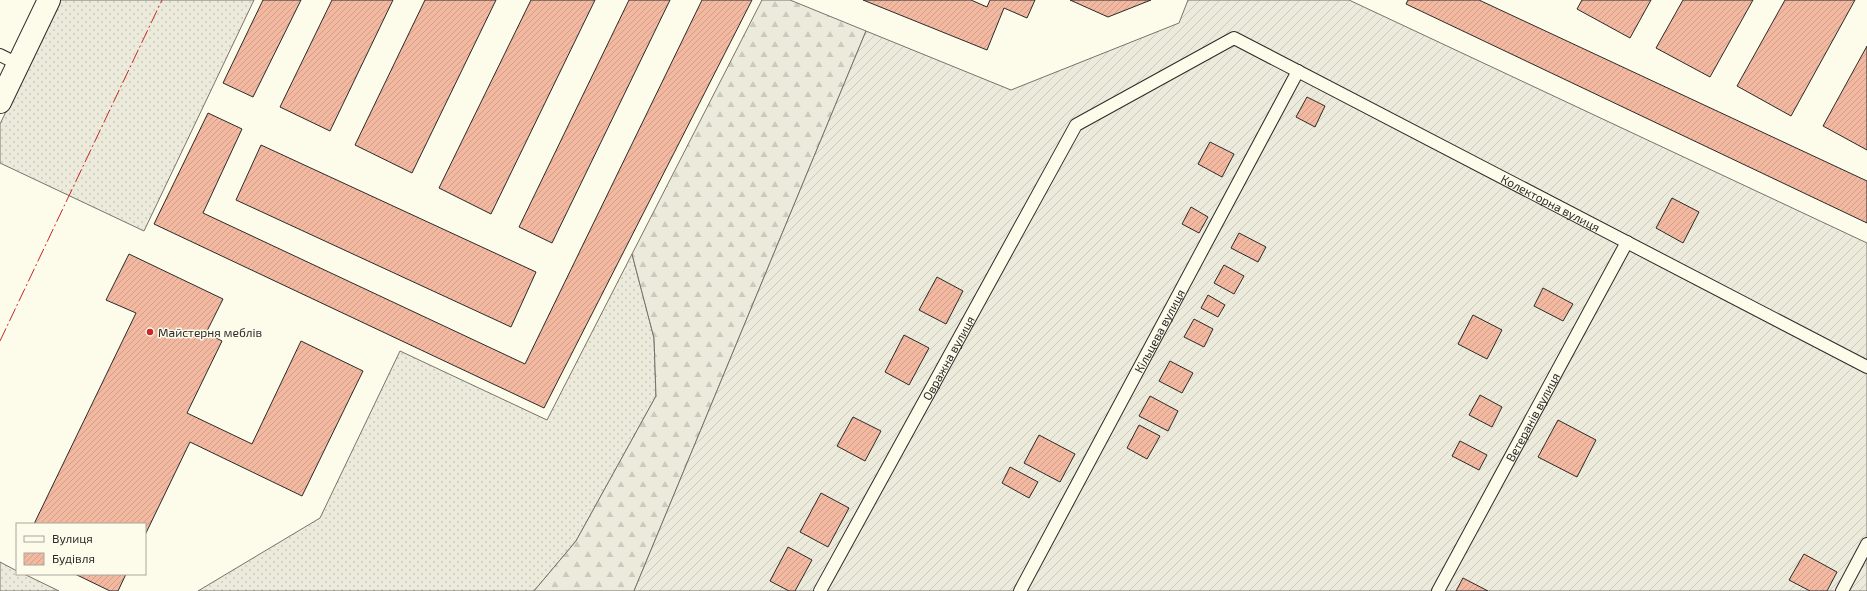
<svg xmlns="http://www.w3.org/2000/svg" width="1867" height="591" font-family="'Exo 2',sans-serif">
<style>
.grass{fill:url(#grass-dots);stroke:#74746e}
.forest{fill:url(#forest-firs);stroke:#74746e}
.garden{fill:url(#garden-furrows);stroke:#74746e}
.building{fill:url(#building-hatch);stroke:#2b2b2b}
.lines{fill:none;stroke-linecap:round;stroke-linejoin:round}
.service-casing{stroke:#2b2b2b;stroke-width:14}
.minor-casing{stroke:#2b2b2b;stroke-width:24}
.service{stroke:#fdfbea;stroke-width:12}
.minor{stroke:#fdfbea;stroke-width:22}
.power{stroke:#c62828;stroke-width:1;stroke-dasharray:14 3 2 3;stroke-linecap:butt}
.poi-dot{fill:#c62828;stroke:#fdfbea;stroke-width:1.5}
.labels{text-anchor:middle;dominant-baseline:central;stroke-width:3;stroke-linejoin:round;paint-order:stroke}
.street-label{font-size:12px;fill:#2b2b2b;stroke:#fdfbea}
.poi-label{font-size:12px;fill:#2b2b2b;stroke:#fdfbea;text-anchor:start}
</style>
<defs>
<pattern id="grass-dots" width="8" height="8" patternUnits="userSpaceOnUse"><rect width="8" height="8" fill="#ecebdb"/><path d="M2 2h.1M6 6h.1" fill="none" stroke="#cbcabc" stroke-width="1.8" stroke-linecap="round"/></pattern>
<pattern id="forest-firs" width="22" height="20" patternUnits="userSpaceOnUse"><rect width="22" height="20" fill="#ecebdb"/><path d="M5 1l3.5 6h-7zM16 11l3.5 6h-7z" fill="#cbcabc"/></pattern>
<pattern id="garden-furrows" width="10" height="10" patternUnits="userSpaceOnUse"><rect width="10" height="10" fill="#ecebdb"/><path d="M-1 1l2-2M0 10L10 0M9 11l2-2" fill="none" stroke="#cbcabc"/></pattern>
<pattern id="building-hatch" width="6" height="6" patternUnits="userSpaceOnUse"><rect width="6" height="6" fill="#f2b8a0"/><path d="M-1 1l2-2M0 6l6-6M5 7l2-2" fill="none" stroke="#d09e8a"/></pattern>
</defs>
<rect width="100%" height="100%" fill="#fdfbea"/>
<g class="grass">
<path d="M60,0h194l-110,231 -144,-68v-39z"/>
<path d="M632,254l22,84 2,58 -80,145 -42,50h-336l122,-73 80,-167 147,69z"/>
<path d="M0,562l17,9v3h7l35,17h-59z"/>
</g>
<path class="forest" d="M762,0h28l76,31 -232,560h-100l42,-50 80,-145 -2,-58 -22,-84z"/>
<path class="garden" d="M1188,0h161l518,243v348h-1233l232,-560 145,59 168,-67z"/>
<g class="building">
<path d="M263,0h38l-48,97 -30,-14z"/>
<path d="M332,0h61l-63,131 -50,-24z"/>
<path d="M425,0h71l-84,173 -57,-28z"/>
<path d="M531,0h64l-104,214 -52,-26z"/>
<path d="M629,0h41l-118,243 -33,-16z"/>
<path d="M702,0h50l-208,408 -390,-184 54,-111 34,16 -39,84 322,151z"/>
<path d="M863,0h108l16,7 3,-7h45l-8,18 -23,-10 -17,42z"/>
<path d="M1070,0h81l-43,17z"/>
<path d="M1408,0h71l388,181v42l-461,-219z"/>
<path d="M1582,0h69l-21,38 -53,-29z"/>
<path d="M1683,0h70l-43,77 -54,-29z"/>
<path d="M1785,0h70l-64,116 -54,-30z"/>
<path d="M1867,46v104l-44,-24z"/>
<path d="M1307,97l18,9 -10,21 -19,-10z"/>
<path d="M1210,142l24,12 -12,23 -24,-13z"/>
<path d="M261,145l275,127 -25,55 -275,-127z"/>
<path d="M1672,198l27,14 -16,31 -27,-15z"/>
<path d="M1191,207l17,10 -9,16 -17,-9z"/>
<path d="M1239,233l27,14 -8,15 -27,-14z"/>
<path d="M129,254l94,45 -17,34 16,8 -35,72 65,31 49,-103 62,30 -61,125 -112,-54 -45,93v-11h-111l102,-211 -30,-13z"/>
<path d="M1224,265l20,11 -10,18 -20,-11z"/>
<path d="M937,277l26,14 -17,33 -27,-14z"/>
<path d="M1543,288l30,16 -10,17 -29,-15z"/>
<path d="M1208,295l17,10 -7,12 -17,-9z"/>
<path d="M1473,315l29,15 -15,29 -29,-15z"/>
<path d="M1194,319l19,10 -9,18 -20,-10z"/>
<path d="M904,335l25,13 -20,37 -24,-13z"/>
<path d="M1170,361l23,12 -11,20 -23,-12z"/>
<path d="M1480,395l22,12 -10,20 -23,-12z"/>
<path d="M1150,396l28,15 -10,20 -29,-15z"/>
<path d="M853,417l28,14 -16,30 -28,-15z"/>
<path d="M1558,420l38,20 -19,37 -39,-20z"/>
<path d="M1139,425l21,11 -13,23 -20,-11z"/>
<path d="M1039,435l36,19 -15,28 -36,-19z"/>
<path d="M1460,441l27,14 -8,15 -27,-14z"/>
<path d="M1010,467l28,15 -9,16 -27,-15z"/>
<path d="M821,493l28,15 -21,39 -28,-15z"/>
<path d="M788,547l24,13 -17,31h-6l-19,-10z"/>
<path d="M1804,554l33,18 -10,19h-17l-21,-11z"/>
<path d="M75,574h51l-8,17h-8z"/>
<path d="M1463,578l25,13h-32z"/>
</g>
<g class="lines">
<defs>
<g id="service">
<path d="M0,55l18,9"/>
<path id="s1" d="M820,591l256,-466 158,-87 633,329"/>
<path id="s2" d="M1020,591l278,-520"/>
<path id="s3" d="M1438,591l189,-349"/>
<path d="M1842,591l25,-47"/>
</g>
<path id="minor" d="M0,102l49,-102"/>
</defs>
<use href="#service" class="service-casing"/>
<use href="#minor" class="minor-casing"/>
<use href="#service" class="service"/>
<use href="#minor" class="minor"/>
<path class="power" d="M0,341l162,-341"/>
</g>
<circle class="poi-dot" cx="150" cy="332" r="4"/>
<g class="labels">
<g class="street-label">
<text stroke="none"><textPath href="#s1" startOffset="1069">Колекторна вулиця</textPath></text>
<text stroke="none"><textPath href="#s2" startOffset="295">Кільцева вулиця</textPath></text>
<text stroke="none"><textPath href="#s1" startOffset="266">Овражна вулиця</textPath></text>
<text stroke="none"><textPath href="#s3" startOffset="198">Ветеранів вулиця</textPath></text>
</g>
<g class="poi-label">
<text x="158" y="332">Майстерня меблів</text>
</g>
</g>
<rect x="16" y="523" width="130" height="52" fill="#fdfbea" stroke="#a9a89e"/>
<rect x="24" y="536" width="20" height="6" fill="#fdfbea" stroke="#a9a89e"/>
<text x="52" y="543" font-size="12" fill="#2b2b2b">Вулиця</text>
<rect x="24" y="553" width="20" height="12" fill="url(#building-hatch)" stroke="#a9a89e"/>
<text x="52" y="563" font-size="12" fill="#2b2b2b">Будівля</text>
</svg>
